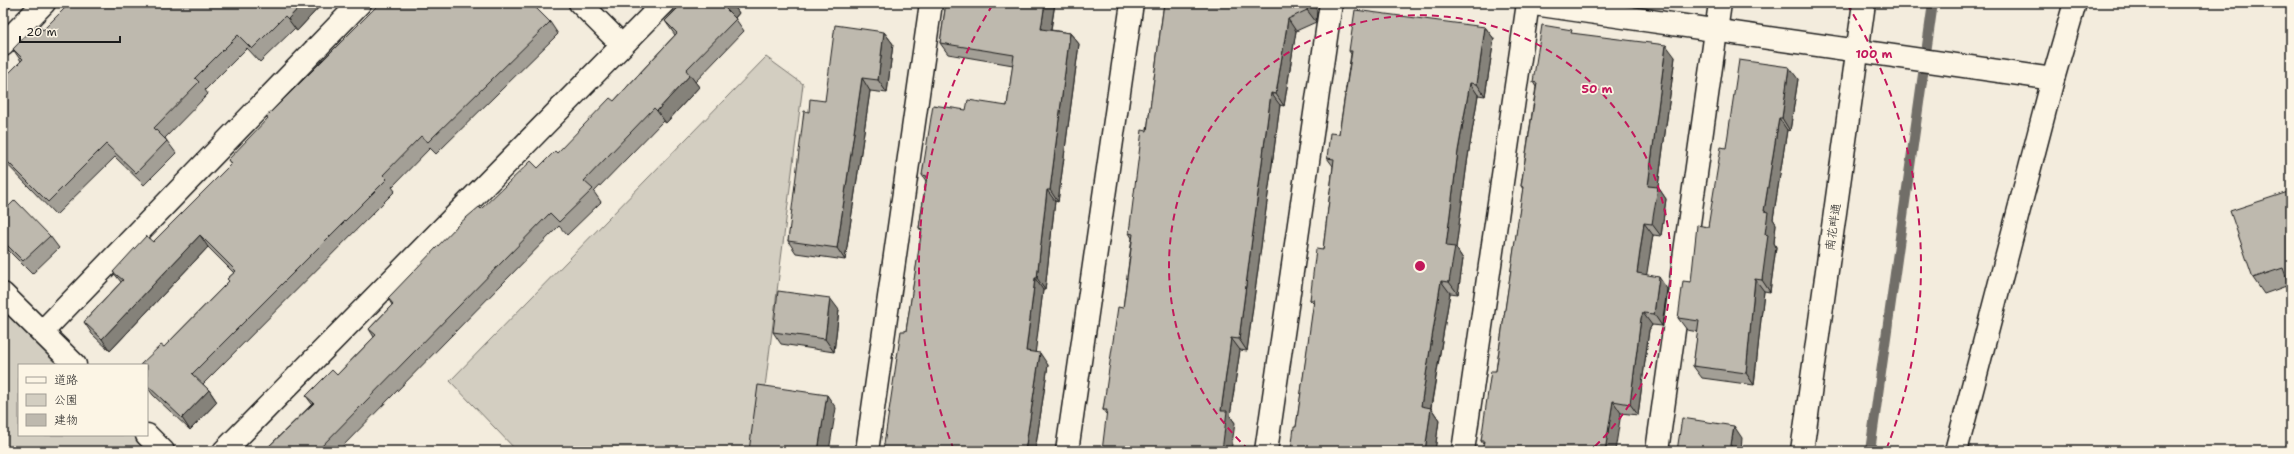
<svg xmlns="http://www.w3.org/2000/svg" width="2294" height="454" font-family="'Shantell Sans','Klee One',sans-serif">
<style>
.green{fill:#d3cec1;stroke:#78756e}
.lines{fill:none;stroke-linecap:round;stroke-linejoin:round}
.stream{stroke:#716e68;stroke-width:10}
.street-casing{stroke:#1c1c1c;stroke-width:25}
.secondary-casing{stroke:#1c1c1c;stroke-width:25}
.street{stroke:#fcf5e5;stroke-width:22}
.secondary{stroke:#fcf5e5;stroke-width:22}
.wall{fill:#a39f96;stroke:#1c1c1c}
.shaded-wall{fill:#85827a;stroke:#1c1c1c}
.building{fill:#beb9ae;stroke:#1c1c1c}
.ring{fill:none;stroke:#c2185b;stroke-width:2;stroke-dasharray:7 5}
.labels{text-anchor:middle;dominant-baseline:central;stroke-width:3.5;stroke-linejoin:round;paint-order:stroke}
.street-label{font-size:12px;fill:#1c1c1c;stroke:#fcf5e5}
.centre{fill:#c2185b;stroke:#fcf5e5;stroke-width:2}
.ring-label{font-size:12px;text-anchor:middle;font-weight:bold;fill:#c2185b;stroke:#fcf5e5;stroke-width:3.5;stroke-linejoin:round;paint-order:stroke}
</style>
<rect width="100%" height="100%" fill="#f3ecdd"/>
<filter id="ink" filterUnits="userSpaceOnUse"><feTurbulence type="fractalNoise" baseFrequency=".025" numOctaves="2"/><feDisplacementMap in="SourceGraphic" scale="8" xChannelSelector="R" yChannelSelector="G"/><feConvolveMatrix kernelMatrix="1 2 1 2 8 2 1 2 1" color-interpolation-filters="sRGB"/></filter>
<g filter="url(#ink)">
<g class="green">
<path d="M766,57l37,27 -46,367h-240l-67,-70z"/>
<path d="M3,311l57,54h-41v70h114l17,16h-147z"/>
</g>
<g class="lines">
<path class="stream" d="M1870,451l63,-448"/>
<defs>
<g id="street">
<path d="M580,3l42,42"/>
<path d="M1527,3l526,76"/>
<path d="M3,45l41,-42"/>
<path d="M3,294l72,71"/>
<path d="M42,332l318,-329"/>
<path d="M147,435l16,16"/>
<path d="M224,451l440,-448"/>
<path d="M867,451l64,-448"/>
<path d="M1067,451l65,-448"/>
<path d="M1266,451l65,-448"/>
<path d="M1463,451l65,-448"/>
<path d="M1657,451l63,-448"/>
<path d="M1956,451l97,-372 22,-76"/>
</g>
<path id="secondary" d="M1802,451l62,-448"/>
</defs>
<use href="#street" class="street-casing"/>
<use href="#secondary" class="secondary-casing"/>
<use href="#street" class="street"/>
<use href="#secondary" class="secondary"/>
</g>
<g class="wall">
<path d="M3,3h11l-8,8 -3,-2z"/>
<path d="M679,3h53l7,10 -4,5 9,13 -49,51 4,5 -33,36 -3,-2 -69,71 7,10 -34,33 -8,-9 -221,225h-74l48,-47 -6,-8 31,-21 37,-38 -5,-8 23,-24 -4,-7 93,-89 57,-41 19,-15 57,-52 61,-66 -10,-14 15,-16z"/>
<path d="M946,3h109l-4,27 19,3 9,11 -21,158 -3,-1 -10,89h-2l-8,62 13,13 -13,86h-152l23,-120 16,-99 -3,-4 7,-47 -4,-6 44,-65 41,-4 6,-41 -65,-11 -8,-11z"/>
<path d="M1164,3l153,8 -1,11 -20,9 -12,75 -4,-1 -33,246 -7,-1 -10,66 5,7 -129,-9 -3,-4 20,-102 9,-70 -3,-5 18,-102z"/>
<path d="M321,5l-24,26 -3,-2 -34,33 -13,-14 -42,42 3,4 -43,44 2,3 9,12 -32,32 -29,-28 -59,58 -53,-55v-81l18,-18 -8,-12 30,-19z"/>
<path d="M550,22l8,12 -122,120 -6,-6 -38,39 3,4 -192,193 6,6 8,12 -27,28 -37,-35 -6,-8v-22l17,-18 65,-66 -2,-2 7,-6 -26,-26 -98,104 -18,-17 -8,-12 37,-40 -8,-10 40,-30 78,-78 -3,-4z"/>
<path d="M1485,27l9,12 -9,57 -7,-1 -11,68 -11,85 7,11 -5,35 -8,-1 -19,115 8,12 -4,31h-144l5,-24 18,-123 -4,-4 13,-50 10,-84 -6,-8 12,-24 12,-80 -2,-3z"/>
<path d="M884,32l9,12 -6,49 -17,-2 -25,169 -49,-7 -8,-12 21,-129 16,-11z"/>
<path d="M1575,34l100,23 -17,130 8,12 -5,37 -8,-1 -7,40 21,14 -5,37 -10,-1 -3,5 -11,85 -17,-2 -138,31 -2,-3 15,-70 27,-182 -2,-3 15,-99 -3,-5z"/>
<path d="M1798,79l-8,52 -3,-1 -14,89 3,5 -2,19 2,4 -6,45 -6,-1 -10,94 -52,-7 -9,-12 5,-34 -11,-2 -9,-12 13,-36 17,-55 18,-79z"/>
<path d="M2291,191l-2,94 -25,9 -11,-16z"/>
<path d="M3,212l47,24 9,12 -27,26 -29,-29z"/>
<path d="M839,310l-5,42 -53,-8 -8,-12z"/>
</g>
<g class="shaded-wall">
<path d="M303,3h17l1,2 -24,26 -9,-12z"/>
<path d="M728,3h4l7,10 -6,7 -9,-13z"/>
<path d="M1045,3h10l-6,38 -8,-12z"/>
<path d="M1308,3h4l5,8 -1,11 -9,-12z"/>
<path d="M1288,19l8,12 -12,75 -8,-12z"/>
<path d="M1485,27l9,12 -9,57 -8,-12z"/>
<path d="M884,32l9,12 -6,49 -9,-13z"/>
<path d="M1070,33l9,11 -21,158 -8,-12z"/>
<path d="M1666,45l9,12 -18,137 1,-7 8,12 -5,37 -9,-12 -4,-38z"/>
<path d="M1789,67l9,12 -8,52 -8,-13z"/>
<path d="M690,75l9,12 -33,36 -9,-12z"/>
<path d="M862,78l8,13 -25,169 -8,-12z"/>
<path d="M1470,83l8,12 -11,68 -11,85 7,11 -5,35 -9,-12 -3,-36 12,-95z"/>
<path d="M1271,93l9,12 -33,246 -8,-12z"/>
<path d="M1779,118l8,12 -14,89 3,5 -2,19 2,4 -6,45 -8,-12 3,-46 -1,-23z"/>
<path d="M1047,190l8,11 -10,89 -8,-12z"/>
<path d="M1644,223l9,12 -8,50 -8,-12z"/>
<path d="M200,235l8,12 -98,104 -8,-12z"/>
<path d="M1659,277l8,12 -5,37 -8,-12z"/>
<path d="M1035,278l8,12 -9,73 -8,-12z"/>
<path d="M1755,279l9,12 -10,94 -8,-12z"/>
<path d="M1441,281l9,12 -21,125 -8,-12z"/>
<path d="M830,298l9,12 -5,42 -9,-13z"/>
<path d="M1643,313l9,12 -3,5 -11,85 -8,-11 11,-86z"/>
<path d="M1231,338l9,12 -10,66 5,7 -4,28h-9l-1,-40z"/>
<path d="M1040,353l8,12 -13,86h-10z"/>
<path d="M209,390l8,12 -27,28 -8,-12z"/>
<path d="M827,395l9,13 -7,43h-11z"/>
<path d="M1613,401l8,12 -6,38h-10z"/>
<path d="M1431,408l8,12 -4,31h-10z"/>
<path d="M1734,426l8,12 -1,13h-11z"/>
</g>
<g class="building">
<path d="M70,3h233l-15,16 -3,-3 -33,33 -14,-14 -43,43 4,4 -45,46 13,13 -31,32 -30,-29 -58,58 -45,-45v-78l20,-20 -10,-10 24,-25 6,6z"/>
<path d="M380,3h151l19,19 -122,120 -7,-6 -38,39 4,4 -195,195 17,16 -27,28 -35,-33v-20h-7l21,-20 3,2 65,-66 -2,-2 9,-8 -36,-36 -98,104 -18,-17 39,-42 -10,-8 33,-36 7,6 79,-79 -4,-3 40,-42 -2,-1z"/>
<path d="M680,3h48l-4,4 12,12 -50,51 4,5 -33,36 -3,-3 -70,73 9,8 -34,33 -9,-9 -233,238h-53l50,-48 -8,-7 26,-26 5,5 39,-40 -7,-6 24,-25 -5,-6 72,-75 19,-16 2,2 50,-48 7,7 17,-17 2,2 53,-55 4,3 63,-68 -12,-12 16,-16z"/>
<path d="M946,3h99l-4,26 29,4 -20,157h-3l-10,88h-2l-9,73 14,2 -15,98h-7l-8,-1v1h-127l18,-120h5l16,-102 -3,-1 8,-52 -5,-1 11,-70 33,5 2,-10 39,6 7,-51 -74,-12z"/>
<path d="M1164,3h144l-1,7 -19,9 -12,75 -5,-1 -32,246 -8,-1 -10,73h6l-5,40h-120l5,-41h-4l15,-103 5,1 10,-74 -4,-1 13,-103 5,1z"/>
<path d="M1355,10l130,17 -8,57 -7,-1 -12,68 -12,95 9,1 -6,35 -8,-1 -20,125 10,2 -6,43h-134l3,-24h2l18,-127h-4l6,-51 7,1 11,-91 -7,-1 3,-25 9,1 13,-83h-3z"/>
<path d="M835,25l49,7 -6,48 -16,-2 -25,170 -49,-7 16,-130 5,1 1,-13 15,2z"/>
<path d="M1542,25l30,5 -1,3 95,12 -18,141 10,1 -6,37 -8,-1 -7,50 22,4 -5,37 -11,-1 -2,5 -11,86 -17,-3 -8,50h-123l2,-10h-3l10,-70h5l27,-184 -2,-1 16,-103 -4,-1z"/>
<path d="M1739,60l50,7 -7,51h-3l-15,93 4,1 -3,22 3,1 -6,45 -7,-1 -9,94 -53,-7 6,-45 -21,-3 5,-37 8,1 6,-57 11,2 13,-80 5,1z"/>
<path d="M2291,191v100l-8,-23 -30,10 -23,-67z"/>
<path d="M15,200l35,36 -27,25 -20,-20v-29z"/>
<path d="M778,291l52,7 -5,41 -52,-7z"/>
<path d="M758,385l69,10 -9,56h-69z"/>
<path d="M1682,418l52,8 -4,25h-53z"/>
</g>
</g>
<g class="ring">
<path d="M1249 450A251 251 0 1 1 1591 450"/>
<path d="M954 450A501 501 0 0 1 993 4M1847 4A501 501 0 0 1 1886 450"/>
</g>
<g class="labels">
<g class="street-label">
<text transform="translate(1833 227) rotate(-82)">南花畔通</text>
</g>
</g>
<circle cx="1420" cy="266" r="6" class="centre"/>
<g class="ring-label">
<text x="1874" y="58">100 m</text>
<text x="1597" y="93">50 m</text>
</g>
<rect width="2294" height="454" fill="none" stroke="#fcf5e5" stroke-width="16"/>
<rect x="8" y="8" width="2278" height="438" fill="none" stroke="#1c1c1c" stroke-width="1.5" filter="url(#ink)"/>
<rect x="18" y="364" width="130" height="72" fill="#fcf5e5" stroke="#a29e95"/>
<rect x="26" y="377" width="20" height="6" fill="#fcf5e5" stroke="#a29e95"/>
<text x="54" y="384" font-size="12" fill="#1c1c1c">道路</text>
<rect x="26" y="394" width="20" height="12" fill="#d3cec1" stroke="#a29e95"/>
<text x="54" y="404" font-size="12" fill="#1c1c1c">公園</text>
<rect x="26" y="414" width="20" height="12" fill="#beb9ae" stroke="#a29e95"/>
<text x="54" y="424" font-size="12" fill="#1c1c1c">建物</text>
<path d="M20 36v6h100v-6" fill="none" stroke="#1c1c1c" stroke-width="2"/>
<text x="26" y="36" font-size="12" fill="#1c1c1c" stroke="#fcf5e5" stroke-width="3" paint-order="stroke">20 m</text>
</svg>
